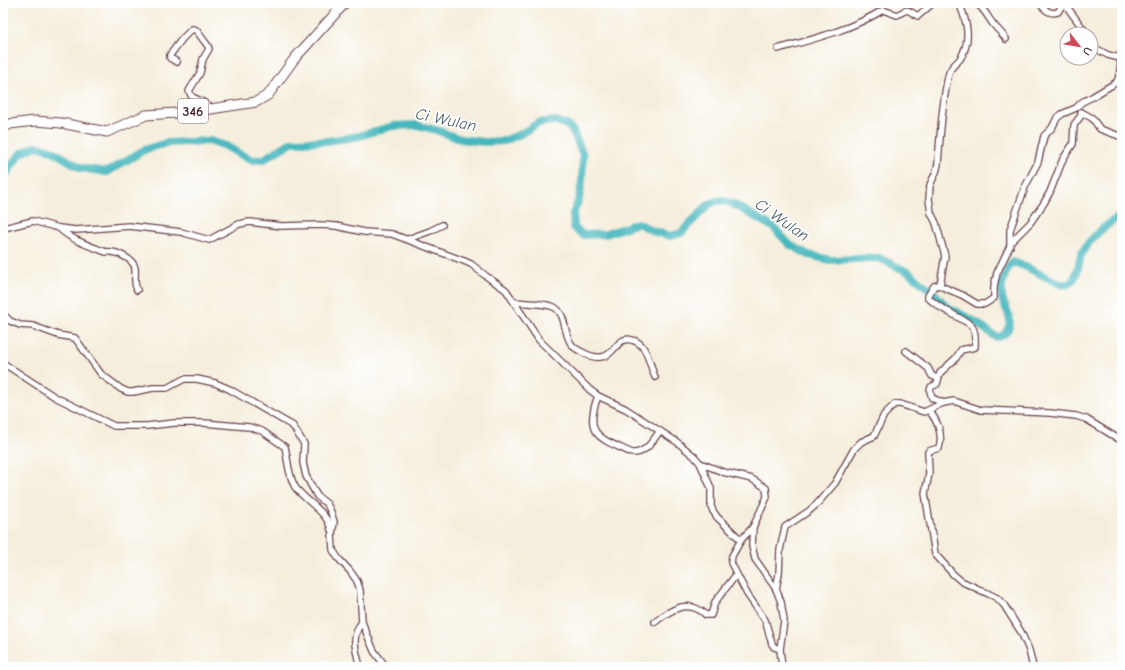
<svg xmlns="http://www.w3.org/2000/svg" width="1125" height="670" font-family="'Comic Neue',sans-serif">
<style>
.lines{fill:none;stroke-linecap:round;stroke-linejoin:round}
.river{stroke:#47b7be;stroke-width:8}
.minor-casing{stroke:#643e46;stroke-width:8}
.primary-casing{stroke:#643e46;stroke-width:11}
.minor{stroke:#fff;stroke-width:5.5}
.primary{stroke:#fff;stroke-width:9}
.labels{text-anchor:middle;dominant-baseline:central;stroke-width:3.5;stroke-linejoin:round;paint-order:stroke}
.shield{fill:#fff;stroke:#80626b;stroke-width:1}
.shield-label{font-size:14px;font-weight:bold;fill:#4a1f2b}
.water-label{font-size:16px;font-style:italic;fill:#495c66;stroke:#fff}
</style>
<rect width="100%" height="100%" fill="#fff"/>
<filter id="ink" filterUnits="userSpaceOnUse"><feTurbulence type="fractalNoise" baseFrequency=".025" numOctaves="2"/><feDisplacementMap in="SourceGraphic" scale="8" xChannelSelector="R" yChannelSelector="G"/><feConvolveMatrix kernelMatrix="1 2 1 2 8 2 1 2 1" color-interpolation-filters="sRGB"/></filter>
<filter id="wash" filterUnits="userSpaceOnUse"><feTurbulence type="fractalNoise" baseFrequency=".012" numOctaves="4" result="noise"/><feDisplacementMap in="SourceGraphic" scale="16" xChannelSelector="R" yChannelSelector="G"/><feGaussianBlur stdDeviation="0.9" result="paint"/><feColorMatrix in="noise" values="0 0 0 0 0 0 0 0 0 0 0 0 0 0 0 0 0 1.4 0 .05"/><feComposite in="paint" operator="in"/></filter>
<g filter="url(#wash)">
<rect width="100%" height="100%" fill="#f5eedc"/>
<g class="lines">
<path class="river" d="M3,180l9,-15 8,-11 16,-8 15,4 30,18 26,4 37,-22 22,-7 44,-2 16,5 13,8 14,6 11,-1 28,-17 36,-1 31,-5 34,-10 24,-1 19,5 24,9 24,3 20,-1 17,-7 17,-11 17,-2 12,4 6,6 10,24 -1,26 -3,18 -6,15 1,14 9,7 23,-1 32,-11 17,9 16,4 10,-3 28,-29 11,-4 13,4 40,23 17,18 19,10 21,5 49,-2 29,14 25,20 14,15 27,14 22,16c6,0 9,-2 12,-8 6,-12 -4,-21 -6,-32 -2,-12 3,-27 11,-35l11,4 36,18c4,1 7,1 11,-2 8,-7 7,-21 11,-29 9,-17 25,-28 40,-39"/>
</g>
</g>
<g filter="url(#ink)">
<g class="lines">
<defs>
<g id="minor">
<path d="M976,3c8,5 11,13 17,21 4,5 9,9 13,15"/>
<path d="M1039,3c6,6 10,12 19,9l4,-7 5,2 20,27"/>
<path d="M1091,46l17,9 12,3"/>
<path d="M778,49c36,-10 72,-19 105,-39l14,5c13,-7 8,-6 21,1l15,-13"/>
<path d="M177,62l-7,-4v-3l12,-16 10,-10 4,1 12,16 1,3 -6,10 -3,14 -11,18 3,6 11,5 9,7"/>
<path d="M1081,112l11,6 8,11 22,8"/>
<path d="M59,228c12,12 31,18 47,24 9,-1 27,6 29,16 1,9 -2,13 2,22"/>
<path d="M3,229l5,-2 25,-6 26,7 17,2 53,-4 52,6 28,8 30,-16 11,-2 31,4 39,-1 16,1 28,6 28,2 72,27 7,3 15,12 20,14 33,50 51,50 8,6 28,13 51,33 17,14 6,7 23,9 29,7 14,9 1,9 -14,30 -1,19 3,13 21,30 5,13 3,19 -4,28 2,18"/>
<path d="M408,239l22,-8 12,-6"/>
<path d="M1011,242l19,-19 14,-20 6,-11 13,-33 10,-15 1,-19 9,-12"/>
<path d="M940,285l5,-29 -9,-33 -5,-10 -2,-14 1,-14 6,-13 2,-8c2,-28 4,-63 11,-91 2,-7 7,-9 11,-14 12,-18 7,-38 -1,-56"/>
<path d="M514,302c10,1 32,1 40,5 13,7 9,27 18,38 2,3 6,5 10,7 7,4 15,7 23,4 11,-4 13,-20 27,-16 5,1 9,4 12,9 5,8 7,19 11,28"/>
<path d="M3,314l7,7 10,4 13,1 25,9 17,3 26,36 20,15 7,3h5l20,-4h14l17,-9h13l18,4 14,6 64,37 11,18 -1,19 3,13 11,20 10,8 4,8 3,10 -2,12 1,16 5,8 12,13 7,10 3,9 2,32 12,29 12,16"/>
<path d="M906,351l22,17 4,8 6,2"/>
<path d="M3,363l52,34 59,29h33l27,-3h30l45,4 13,4 23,16c3,13 3,28 10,40 10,14 34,26 36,43"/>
<path d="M598,396c-15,40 2,42 34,57 14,1 20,-12 28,-22"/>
<path d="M943,403l-11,-5 -2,-7 1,-4 6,-3 3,-11 16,-15 5,-8 14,-3c0,-8 1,-17 -5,-23l-30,-17 -12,-9v-2l6,-10 4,-1 24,10 15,9h8l9,-6v-12l3,-13 13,-27v-16l15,-43 13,-25 6,-26 8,-8 5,-10 5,-4 14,-6 6,-6 10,-5 25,-15c5,-11 3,-23 5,-35"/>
<path d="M929,411c9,10 14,24 10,37l-10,3 -1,1 1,22 -4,19 10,61 18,20 8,7 28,13 8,4 7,7 17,27 8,18 4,17"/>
<path d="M700,463l11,25v18l2,5 4,6 24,23"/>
<path d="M753,527l-12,13 -9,16 -1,7 16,31 18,26 7,24 2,3 6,2"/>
<path d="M776,589l3,-15 1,-24 5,-23 24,-16 8,-7 18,-21 19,-34 7,-7 13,-6 10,-21 11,-11h5l24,8 19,-9 11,-2 27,9 69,3 26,3 10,3 36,22"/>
<path d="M655,622c15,-12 33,-24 51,-7h5l4,-13 21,-27"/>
<path d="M360,667c-4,-18 -10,-29 2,-45"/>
</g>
<path id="primary" d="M3,128l7,-4 25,-3 26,2 46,9 39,-17 45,-3 65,-10 12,-7 27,-37 50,-55"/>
</defs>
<use href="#minor" class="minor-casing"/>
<use href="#primary" class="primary-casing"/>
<use href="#minor" class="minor"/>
<use href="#primary" class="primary"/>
</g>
</g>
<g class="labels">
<rect class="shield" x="178" y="99" width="30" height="24" rx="3"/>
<g class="shield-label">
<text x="193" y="111">346</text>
</g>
<g class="water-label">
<text transform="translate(446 120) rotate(12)">Ci Wulan</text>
<text transform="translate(782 220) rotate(35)">Ci Wulan</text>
</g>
</g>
<rect width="1125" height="670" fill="none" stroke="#fff" stroke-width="16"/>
<g transform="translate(1079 46) rotate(121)"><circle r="19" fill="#ffffff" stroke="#b7a5aa"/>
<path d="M0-3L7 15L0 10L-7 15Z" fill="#d1495b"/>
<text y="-6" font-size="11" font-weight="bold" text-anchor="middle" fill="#4a1f2b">U</text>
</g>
</svg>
